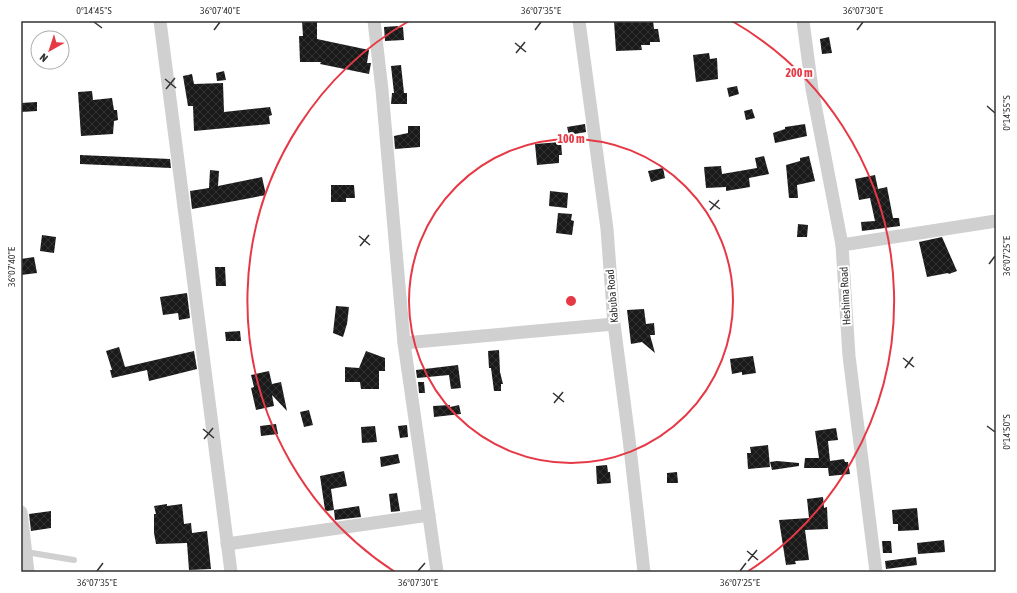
<svg xmlns="http://www.w3.org/2000/svg" width="1017" height="593" font-family="'Asap Condensed',sans-serif">
<style>
.building{fill:url(#building-cross-hatch)}
.lines{fill:none;stroke-linecap:round;stroke-linejoin:round}
.lane{stroke:#d0d0d0;stroke-width:6}
.street{stroke:#d0d0d0;stroke-width:13}
.ticks{fill:none;stroke:#333;stroke-width:1.5}
.ring{fill:none;stroke:#e63946;stroke-width:2}
.labels{text-anchor:middle;dominant-baseline:central;stroke-width:4;stroke-linejoin:round;paint-order:stroke}
.street-label{font-size:11px;fill:#333;stroke:#fff}
.centre{fill:#e63946;stroke:#fff;stroke-width:2}
.ring-label{font-size:12px;text-anchor:middle;font-weight:bold;fill:#e63946;stroke:#fff;stroke-width:4;stroke-linejoin:round;paint-order:stroke}
.neatline{fill:none;stroke:#333;stroke-width:1.5}
.ticks-label{font-size:10px;text-anchor:middle;fill:#333}
</style>
<defs>
<pattern id="building-cross-hatch" width="8" height="8" patternUnits="userSpaceOnUse"><rect width="8" height="8" fill="#1a1a1a"/><path d="M0 0l8 8M0 8l8-8" fill="none" stroke="#333"/></pattern>
</defs>
<rect width="100%" height="100%" fill="#fff"/>
<g class="building">
<path d="M302,21h15v18l52,11 -2,13h4l-2,11 -49,-10 1,-2h-21l-1,-26h4z"/>
<path d="M614,21h39l1,8h4l2,13h-10v3h-9l1,5 -26,1z"/>
<path d="M398,26v2l5,-1 1,13 -19,1 -1,-14z"/>
<path d="M829,37l3,16 -10,1 -2,-15z"/>
<path d="M709,53l1,6 7,-1 1,21 -22,3 -3,-27z"/>
<path d="M401,65l3,28h3v11h-16l1,-11h2l-3,-27z"/>
<path d="M224,71l2,9 -9,1 -1,-8z"/>
<path d="M192,74l2,10 29,-1 1,29 46,-5 2,8 -3,1 1,8 -76,7 -1,-25h-5l-5,-30z"/>
<path d="M737,86l2,8 -10,3 -2,-9z"/>
<path d="M92,91l1,9 19,-2 2,12h3l1,10 -4,1 -1,13 -32,2 -3,-44z"/>
<path d="M37,102v9l-16,1v-9z"/>
<path d="M752,109l3,9 -9,2 -2,-9z"/>
<path d="M585,124l1,8 -17,3 -2,-8z"/>
<path d="M805,124l2,12 -32,7 -2,-10 12,-4v-2z"/>
<path d="M408,126h12v21l-25,2 -1,-13 14,-3z"/>
<path d="M561,142l1,13h-3v8l-22,2 -2,-21z"/>
<path d="M80,155l90,4 1,9 -91,-4z"/>
<path d="M764,156l5,18 -20,4 1,9 -24,4v-4l-20,1 -2,-21 17,-1 1,8 35,-6 -2,-10z"/>
<path d="M809,156l6,25 -18,4 1,13h-9l-3,-33 14,-4v-3z"/>
<path d="M663,168l2,10 -14,4 -3,-11z"/>
<path d="M210,170l9,1 -1,15 44,-9 4,18 -74,14 -2,-18 19,-3z"/>
<path d="M875,175l3,14 9,-2 6,31h6l1,8 -38,5 -1,-9 14,-1 -5,-23 -11,2 -4,-21z"/>
<path d="M331,185h23l1,13h-9v4h-15z"/>
<path d="M550,191l18,2 -1,15 -18,-2z"/>
<path d="M558,213l14,1 -1,6 3,1 -2,14 -16,-2z"/>
<path d="M798,224l10,1 -1,12h-10z"/>
<path d="M42,235l14,2 -2,16 -14,-2z"/>
<path d="M942,237l15,34 -8,3 -1,-1 -21,4 -8,-35z"/>
<path d="M34,257l3,16 -16,2v-16z"/>
<path d="M215,267h10l1,19h-10z"/>
<path d="M187,293l3,25 -11,2 -1,-7 -15,2 -3,-18z"/>
<path d="M336,306l13,1 -2,17 -4,13 -10,-4z"/>
<path d="M644,309l2,15 8,-1 1,12h-5l5,18 -13,-11 -11,2 -4,-34z"/>
<path d="M240,331l1,10h-15l-1,-9z"/>
<path d="M119,347l6,20 69,-16 3,18 -48,12 -2,-11 -35,8 -2,-8h2l-6,-19z"/>
<path d="M499,350l1,22 3,12h-2v7h-7l-3,-23h-2l-1,-17z"/>
<path d="M366,351l19,7v13h-6v18h-18l-1,-7h-15v-15l14,1z"/>
<path d="M753,356l3,17 -14,2v-3l-10,2 -2,-15z"/>
<path d="M458,365l3,23 -10,1 -2,-14 -32,3 -1,-8z"/>
<path d="M269,371l3,13 9,-2 6,29 -15,-16 2,11 -18,4 -5,-22 3,-1 -3,-12z"/>
<path d="M418,382h6l1,11h-6z"/>
<path d="M450,405v2l9,-2 2,9 -27,3 -1,-11z"/>
<path d="M309,410l4,15 -9,2 -4,-15z"/>
<path d="M276,424l2,10 -17,2 -1,-10z"/>
<path d="M407,425l1,12 -8,1 -2,-12z"/>
<path d="M375,426l2,16 -15,1 -1,-16z"/>
<path d="M836,428l2,12 -10,1 2,20 14,-2 1,3h3l2,12 -21,2 -1,-8h-24l1,-10h14l-4,-27z"/>
<path d="M768,445l2,22 -22,2 -1,-16h4l-1,-6z"/>
<path d="M398,454l2,9 -19,4 -1,-10z"/>
<path d="M777,461l22,2v3l-27,4 -2,-8z"/>
<path d="M607,465l1,7h2l1,11 -14,1 -1,-18z"/>
<path d="M344,471l3,15 -16,3 3,21 25,-4 2,11 -26,3 -1,-10 -7,1 -2,-1 -5,-34z"/>
<path d="M677,472l1,11h-11v-10z"/>
<path d="M397,493l3,18 -9,1 -2,-18z"/>
<path d="M823,497l1,11 3,-1 1,22 -23,1 4,30 -14,1 1,3 -10,1 -7,-45 30,-2 -2,-19z"/>
<path d="M167,504v2l15,-2 2,20 7,-1 1,10 15,-2 4,38 -22,1 -2,-27 -31,1 -2,-11v-19h2l-2,-8z"/>
<path d="M917,508l2,22 -21,1v-7h-5l-1,-14z"/>
<path d="M51,511v17l-20,3 -2,-17z"/>
<path d="M944,540l1,12 -27,2 -1,-11z"/>
<path d="M882,541h9l1,12h-9z"/>
<path d="M916,557l1,8 -31,4 -1,-8z"/>
</g>
<g class="lines">
<path class="lane" d="M26,552l48,8"/>
<g class="street">
<path d="M160,21l71,551"/>
<path d="M374,21l8,69 22,253 33,229"/>
<path d="M579,21l28,208 7,95 15,115 15,133"/>
<path d="M803,21l9,68 30,156 7,111 27,216"/>
<path d="M842,245l154,-24"/>
<path d="M404,343l210,-19"/>
<path d="M21,512l7,60"/>
<path d="M227,544l202,-29"/>
</g>
</g>
<path class="ticks" d="M94,22l8,6M214,30l6,-8M535,30l6,-8M857,30l6,-8M515,43l11,9M516,53l9,-11M165,79l11,9M166,89l9,-11M987,106l8,7M709,201l11,8M710,210l9,-10M359,236l11,9M360,246l9,-11M989,264l6,-8M22,267l6,-8M903,358l11,9M905,368l8,-11M553,393l11,9M554,403l9,-11M987,426l8,6M203,429l11,9M204,439l9,-11M747,551l11,9M748,561l9,-11M97,571l6,-8M418,571l7,-8M740,571l6,-8"/>
<g class="ring">
<circle cx="571" cy="301" r="162"/>
<path d="M395 572A323 323 0 0 1 409 21M732 21A323 323 0 0 1 747 572"/>
</g>
<g class="labels">
<g class="street-label">
<text transform="translate(612 296) rotate(-95)">Kabuba Road</text>
<text transform="translate(845 296) rotate(-93)">Heshima Road</text>
</g>
</g>
<circle cx="571" cy="301" r="6" class="centre"/>
<g class="ring-label">
<text x="799" y="77">200 m</text>
<text x="571" y="143">100 m</text>
</g>
<rect width="1017" height="593" fill="none" stroke="#ffffff" stroke-width="44"/>
<g transform="translate(50 50) rotate(219)"><circle r="19" fill="#ffffff" stroke="#adadad"/>
<path d="M0-3L7 15L0 10L-7 15Z" fill="#e63946"/>
<text y="-6" font-size="11" font-weight="bold" text-anchor="middle" fill="#333333">N</text>
</g>
<rect x="22" y="22" width="973" height="549" class="neatline"/>
<g class="ticks-label">
<text x="94" y="14">0°14'45"S</text>
<text x="220" y="14">36°07'40"E</text>
<text x="541" y="14">36°07'35"E</text>
<text x="863" y="14">36°07'30"E</text>
<text transform="translate(1006 113) rotate(-90)" y="4">0°14'55"S</text>
<text transform="translate(1006 256) rotate(-90)" y="4">36°07'25"E</text>
<text transform="translate(11 267) rotate(-90)" y="4">36°07'40"E</text>
<text transform="translate(1006 432) rotate(-90)" y="4">0°14'50"S</text>
<text x="97" y="586">36°07'35"E</text>
<text x="418" y="586">36°07'30"E</text>
<text x="740" y="586">36°07'25"E</text>
</g>
</svg>
